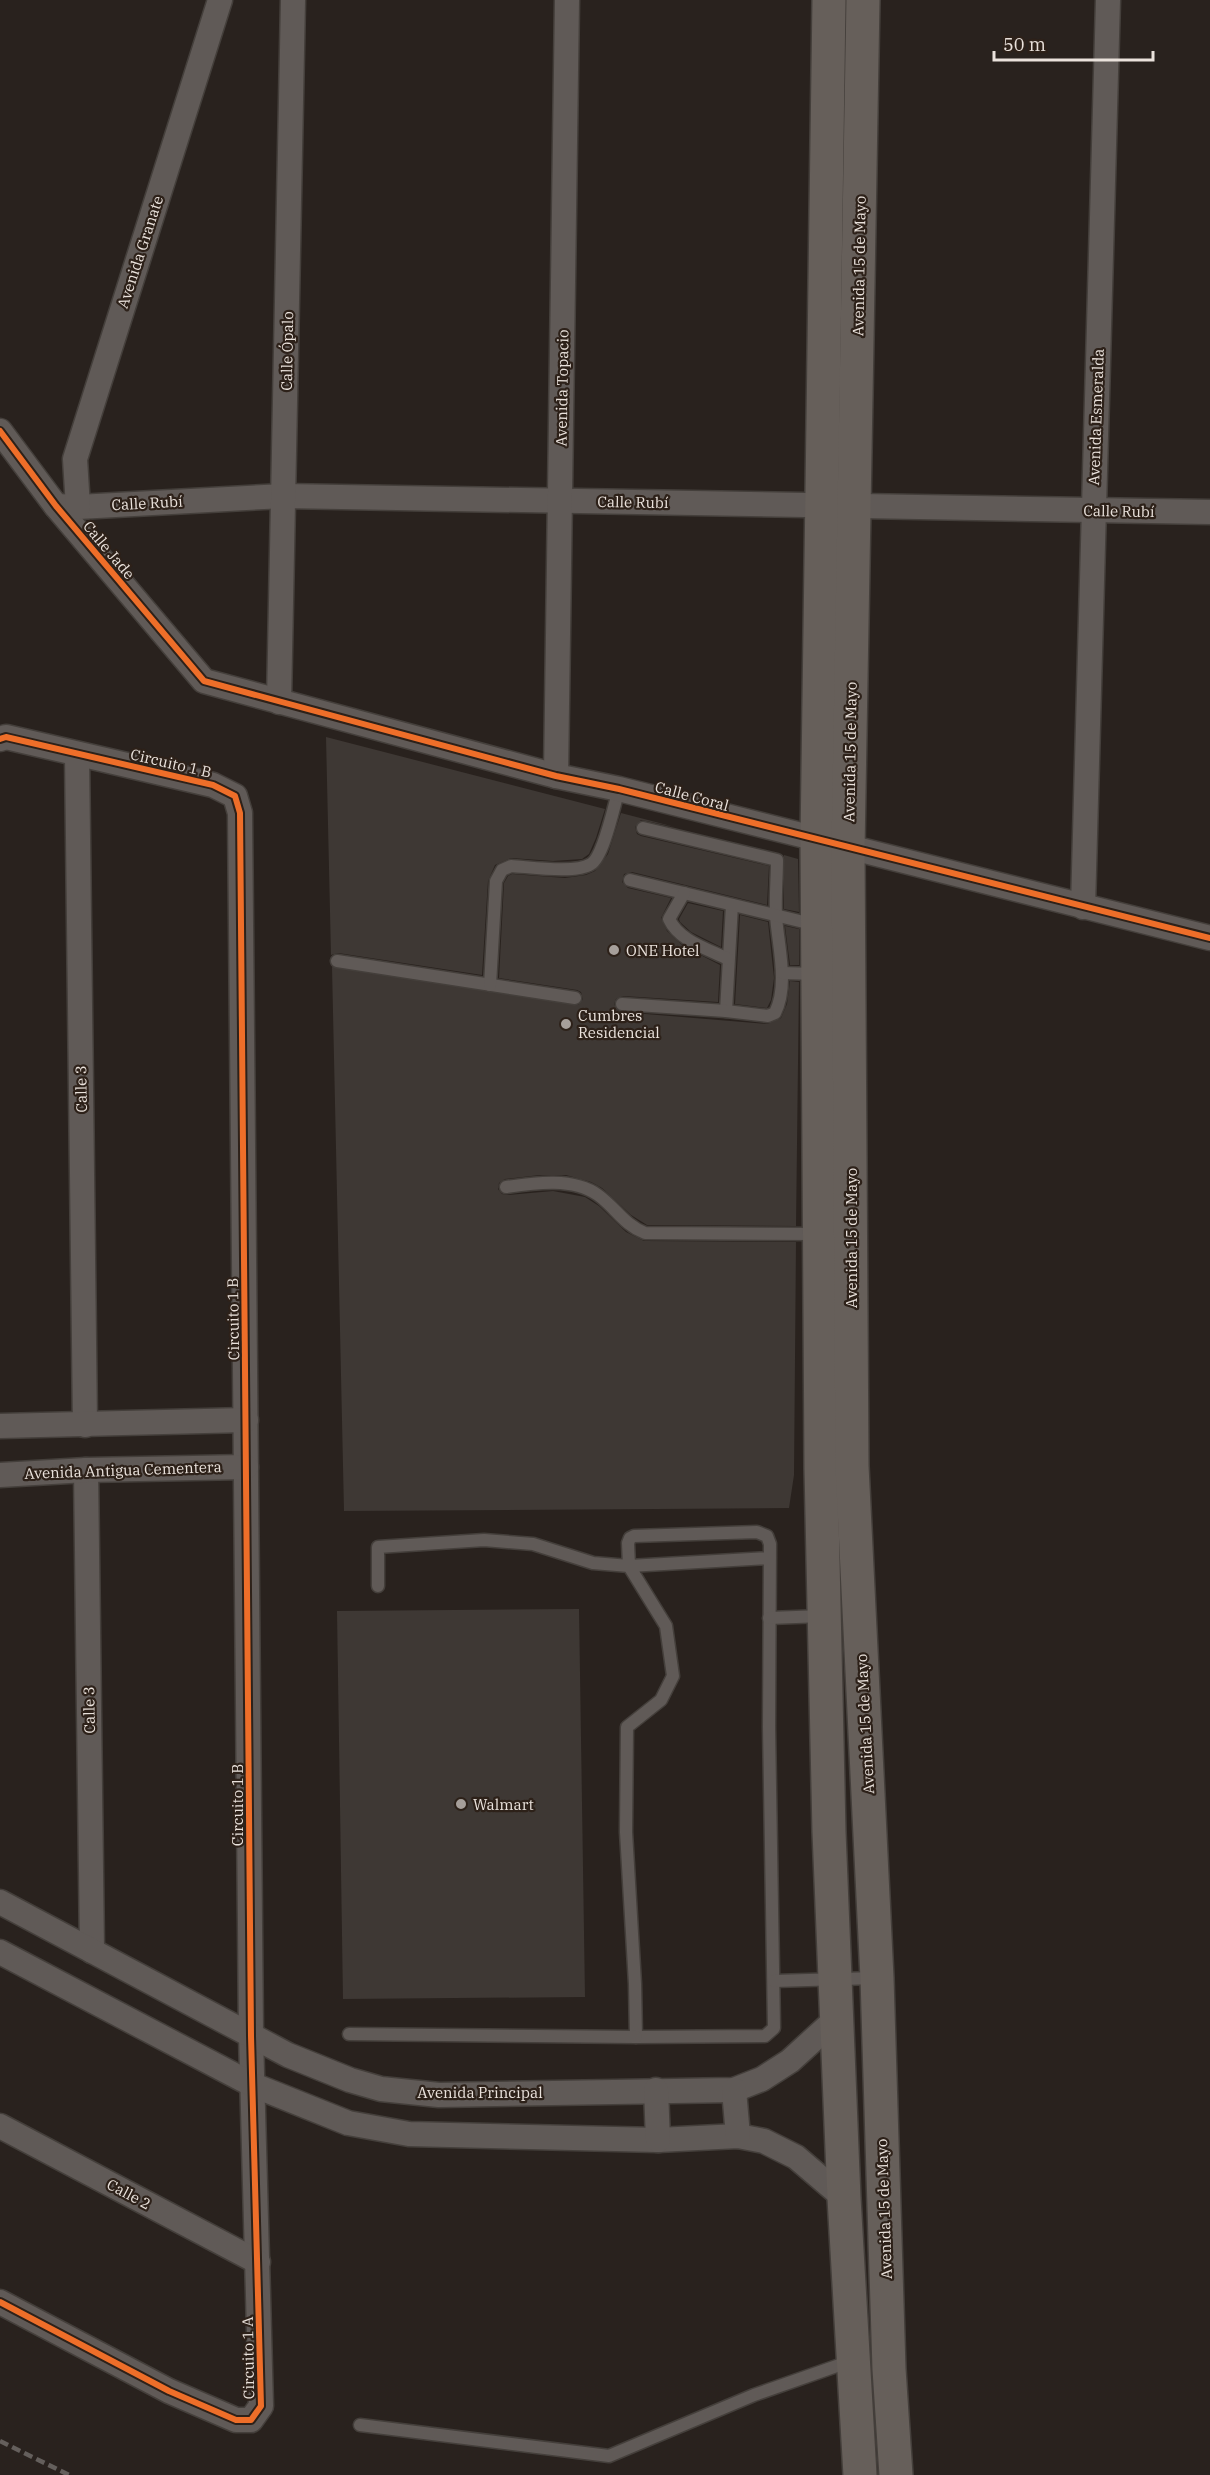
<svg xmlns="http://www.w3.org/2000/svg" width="1210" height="2475" font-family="'IBM Plex Serif',serif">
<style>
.building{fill:#3e3834}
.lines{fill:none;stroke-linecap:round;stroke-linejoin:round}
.service-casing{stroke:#443f3b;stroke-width:15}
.minor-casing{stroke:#443f3b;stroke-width:27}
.secondary-casing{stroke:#443f3b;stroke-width:36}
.service{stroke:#605a57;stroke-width:12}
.minor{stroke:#605a57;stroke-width:24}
.secondary{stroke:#665f5a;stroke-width:33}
.rail{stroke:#645f5c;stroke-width:4.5;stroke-dasharray:9 4.5;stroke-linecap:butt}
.cycleway-casing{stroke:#2d2119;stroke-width:10}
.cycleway{stroke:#ee6e29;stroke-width:6}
.poi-dot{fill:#a69f9a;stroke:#2d2119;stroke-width:2}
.labels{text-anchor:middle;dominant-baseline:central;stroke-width:4.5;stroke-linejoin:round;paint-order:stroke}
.street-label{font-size:15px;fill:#eae2dc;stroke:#2d2119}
.poi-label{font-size:15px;fill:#eae2dc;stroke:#2d2119;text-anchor:start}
</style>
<rect width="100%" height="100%" fill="#29221e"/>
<g class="building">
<path d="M326,737l279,72 -9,29 -7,16 -7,5 -29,2 -42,-3 -16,7 -7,16 -6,94 -144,-22 -7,2z"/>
<path d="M621,813l54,14 -34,-7 -6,7 2,7 4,2 128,30 -2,39 -135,-33 -8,2 -2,8 6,6 43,10 -10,20 6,13 16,15 37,19 -2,37 -95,-6 -7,3 -2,5 3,6 4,2 147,12 13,-6 6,-14 3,-23 9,1 -3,244 -149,-1 -16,-10 -29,-27 -11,-6 -25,-7h-26l-35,4 -6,4 -1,6 4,5 5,1 46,-4 32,6 14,9 27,26 18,9 152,1 -2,233 -5,33 -445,3 -12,-544 246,38 5,-6 -2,-7 -4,-2 -78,-12 5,-95 4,-7 4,-2 53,4 21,-3 9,-4 13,-17z"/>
<path d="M784,855l14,4 1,53 -15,-3z"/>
<path d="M688,903l35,8 -2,36 -30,-15 -11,-10 -1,-3z"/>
<path d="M740,915l28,7 6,56 -3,22 -4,8 -32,-4z"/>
<path d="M785,926l14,3v36h-9z"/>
<path d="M579,1609l6,388 -242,2 -6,-388z"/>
</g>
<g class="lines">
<defs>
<g id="service">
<path d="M643,828l134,32c0,18 -2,38 -1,56 2,30 13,69 -1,97l-7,3 -42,-5 6,-106"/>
<path d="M630,880l186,45"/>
<path d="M684,893l-15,26c10,22 39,30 59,40"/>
<path d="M337,961l238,37"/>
<path d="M782,973l35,1"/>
<path d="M490,985l6,-104 6,-11 9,-4c19,1 65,8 80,-2 13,-8 23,-59 28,-75"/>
<path d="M622,1004l104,7"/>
<path d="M506,1187c28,-4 67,-10 92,8 18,13 26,30 47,38l173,1"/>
<path d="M378,1586v-39l106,-7 49,4 60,19 36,3 37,60 7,50 -12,24 -34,27 -1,105 9,152 1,53 129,-1 9,-8 -5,-301 1,-183 -3,-8 -10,-4 -123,4 -4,2 -2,5 1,23 141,-8"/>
<path d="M769,1618l54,-2"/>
<path d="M774,1981l102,-3"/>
<path d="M349,2034l287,3"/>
<path d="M360,2425l249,31 145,-61 97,-34"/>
</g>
<g id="minor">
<path d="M0,431l56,75 148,175 352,95 63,13 591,149"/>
<path d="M56,506l22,1 206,-11 926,16"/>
<path d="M78,507l-3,-48 145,-459"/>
<path d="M279,702l14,-702"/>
<path d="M0,739l6,-2 207,48 22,11 5,17 11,1223 10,370 -10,14h-15l-67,-29 -169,-89"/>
<path d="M77,754l8,671"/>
<path d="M556,776l11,-776"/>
<path d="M1083,907l25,-907"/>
<path d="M0,1426l246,-6"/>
<path d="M86,1470l6,481"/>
<path d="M0,1475l86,-5 160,-3"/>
<path d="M0,1902l288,153 62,25 31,9 58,6 295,-5 28,-11 28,-18 46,-42"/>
<path d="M0,1952l253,133 95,38 61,11 249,6 80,-4 26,5 32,16 48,41"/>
<path d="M656,2090l2,50"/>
<path d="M734,2090l4,46"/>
<path d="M0,2126l258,136"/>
</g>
<g id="secondary">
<path d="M829,0l-12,841 4,628 8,363 15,366 16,277"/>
<path d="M863,0l-15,849 4,617 25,512 12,391 7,106"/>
</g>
</defs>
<use href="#service" class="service-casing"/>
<use href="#minor" class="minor-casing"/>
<use href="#secondary" class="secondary-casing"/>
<use href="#service" class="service"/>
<use href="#minor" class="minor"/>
<use href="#secondary" class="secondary"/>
<path class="rail" d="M0,2441l69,34"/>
<defs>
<g id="cycleway">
<path d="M0,431l56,75 148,175 352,95 63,13 591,149"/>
<path d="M0,739l6,-2 207,48 22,11 5,17 11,1223 10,370 -10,14h-15l-67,-29 -169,-89"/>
</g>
</defs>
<use href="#cycleway" class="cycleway-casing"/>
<use href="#cycleway" class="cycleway"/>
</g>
<g class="poi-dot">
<circle cx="614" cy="950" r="6"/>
<circle cx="566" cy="1024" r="6"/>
<circle cx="461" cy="1804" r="6"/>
</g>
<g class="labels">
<g class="street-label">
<text transform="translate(140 252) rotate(-72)">Avenida Granate</text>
<text transform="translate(859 266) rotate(-89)">Avenida 15 de Mayo</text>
<text transform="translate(287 351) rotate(-89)">Calle Ópalo</text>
<text transform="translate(562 388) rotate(-89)">Avenida Topacio</text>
<text transform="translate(1096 417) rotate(-88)">Avenida Esmeralda</text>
<text transform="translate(633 502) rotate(1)">Calle Rubí</text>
<text transform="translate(147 503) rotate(-3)">Calle Rubí</text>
<text transform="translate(1119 511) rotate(1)">Calle Rubí</text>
<text transform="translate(109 550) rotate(50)">Calle Jade</text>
<text transform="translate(850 752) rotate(-89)">Avenida 15 de Mayo</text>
<text transform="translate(171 763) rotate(13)">Circuito 1 B</text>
<text transform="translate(692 796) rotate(15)">Calle Coral</text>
<text transform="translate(81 1089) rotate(-91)">Calle 3</text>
<text transform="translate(851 1238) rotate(-90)">Avenida 15 de Mayo</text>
<text transform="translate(233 1319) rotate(-91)">Circuito 1 B</text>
<text transform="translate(123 1470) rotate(-2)">Avenida Antigua Cementera</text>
<text transform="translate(89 1710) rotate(-91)">Calle 3</text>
<text transform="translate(865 1724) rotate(-93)">Avenida 15 de Mayo</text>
<text transform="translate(237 1805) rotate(-90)">Circuito 1 B</text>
<text x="480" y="2092">Avenida Principal</text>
<text transform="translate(129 2194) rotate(28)">Calle 2</text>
<text transform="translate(884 2209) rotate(-92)">Avenida 15 de Mayo</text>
<text transform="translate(248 2358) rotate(-91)">Circuito 1 A</text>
</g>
<g class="poi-label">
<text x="626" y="950">ONE Hotel</text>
<text x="578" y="1015">Cumbres<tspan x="578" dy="17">Residencial</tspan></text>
<text x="473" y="1804">Walmart</text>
</g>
</g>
<path d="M994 51v9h159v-9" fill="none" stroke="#eae2dc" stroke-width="3"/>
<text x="1003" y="51" font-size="18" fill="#eae2dc" stroke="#2d2119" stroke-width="4.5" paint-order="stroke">50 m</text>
</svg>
